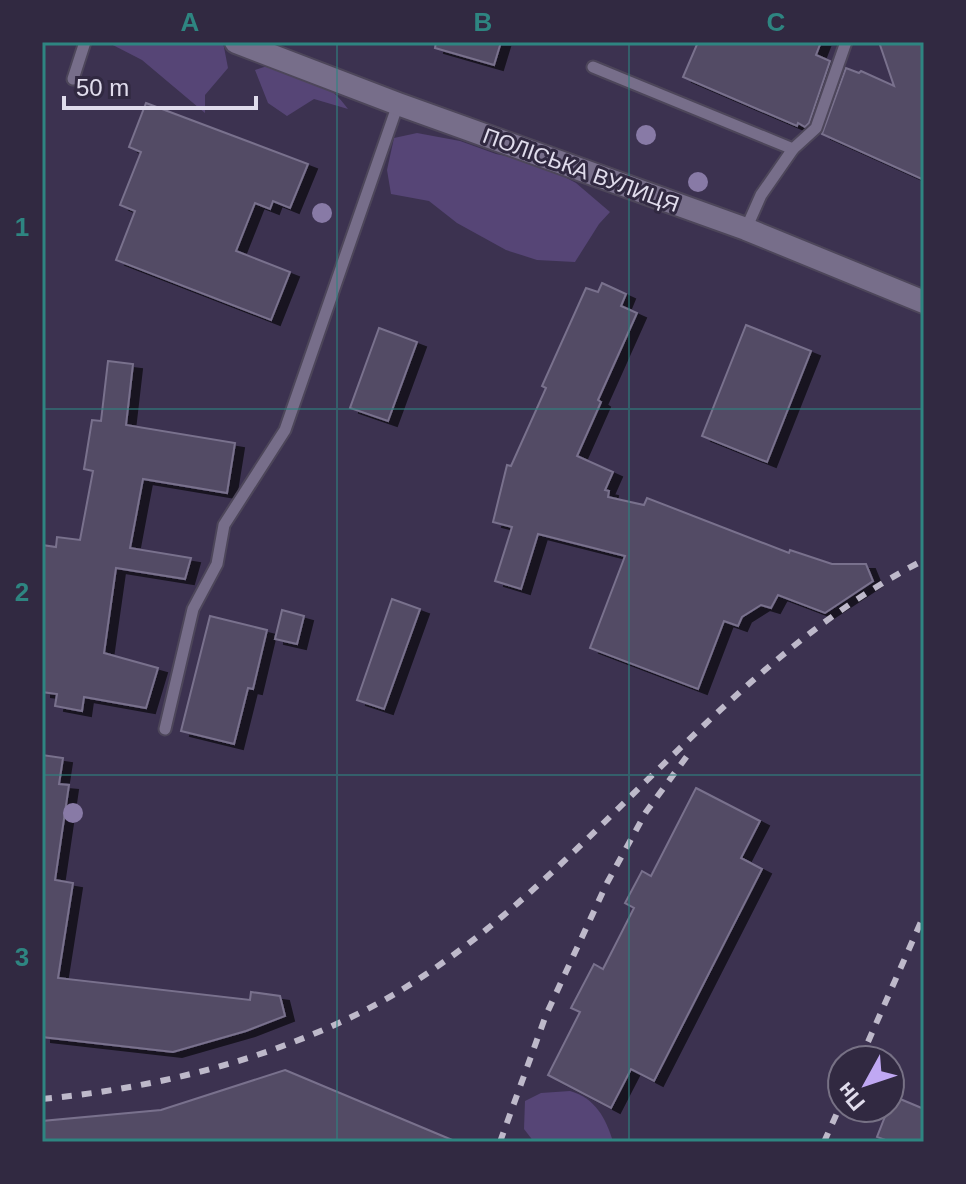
<svg xmlns="http://www.w3.org/2000/svg" width="966" height="1184" font-family="Arial,sans-serif">
<style>
.built{fill:#3c3250;fill-rule:evenodd}
.green{fill:#564576}
.building{fill:#534b65;stroke:#79718d;stroke-width:2;filter:url(#shadow)}
.lines{fill:none;stroke-linecap:round;stroke-linejoin:round}
.service-casing{stroke:#4d465a;stroke-width:15}
.minor-casing{stroke:#4d465a;stroke-width:26}
.service{stroke:#776e8a;stroke-width:11}
.minor{stroke:#776e8a;stroke-width:22}
.rail{stroke:#beb9ca;stroke-width:6;stroke-dasharray:10 10;stroke-linecap:butt}
.tree{fill:#887aa6}
.grid{fill:none;stroke:#2e8581;stroke-width:2;stroke-opacity:0.55}
.labels{text-anchor:middle;dominant-baseline:central;stroke-width:6;stroke-linejoin:round;paint-order:stroke}
.street-label{font-size:22px;fill:#e0dcec;stroke:#312941}
.neatline{fill:none;stroke:#2e8581;stroke-width:3}
.grid-label{font-size:26px;text-anchor:middle;font-weight:bold;fill:#2e8581}
</style>
<defs>
<filter id="shadow"><feDropShadow dx="9" dy="5" stdDeviation="0" flood-color="#0009"/></filter>
</defs>
<rect width="100%" height="100%" fill="#312941"/>
<path class="built" d="M42,42h882v1100h-882zM842,1060h48v48h-48z"/>
<g class="green">
<path d="M107,42h116l5,26 -23,27v18l-63,-53z"/>
<path d="M282,61c25,12 49,24 66,48l-34,-10 -27,17 -19,-13 -13,-33z"/>
<path d="M417,133l43,8 36,13 41,8 39,21 34,29 -11,12 -24,38 -38,-2 -31,-10 -49,-27 -28,-22 -38,-7 -4,-24 7,-32z"/>
<path d="M570,1091c25,7 36,27 43,51h-79l-10,-13 1,-28 16,-8z"/>
</g>
<g class="building">
<path d="M436,42h65l-7,23 -59,-17z"/>
<path d="M698,42h123l-5,13 14,6 -21,62 -4,4 -7,-4 -1,3 -114,-49z"/>
<path d="M879,42h45v138l-102,-46 24,-66 13,5 2,-2 33,15z"/>
<path d="M146,103l162,61 -18,44 -17,-7 -3,8 -15,-6 -19,48 54,21 -19,48 -155,-60 19,-49 -15,-6 21,-53 -12,-5z"/>
<path d="M602,283l24,11 -5,12 16,7 -39,87 3,2 -24,54 36,16 -8,18 4,1 -1,6 36,8 3,-7 142,55 1,-3 42,14h34l7,17 -48,32 -47,-18 -7,13 -10,-3 -19,12 -4,9 -14,-5 -26,68 -108,-41 35,-92 -87,-22 -17,55 -26,-8 17,-54 -19,-5 14,-57 4,1 35,-78 -4,-2 44,-98 12,4z"/>
<path d="M746,325l65,26 -44,111 -65,-26z"/>
<path d="M379,328l38,14 -29,79 -38,-13z"/>
<path d="M108,361l25,3 -7,61 109,18 -8,50 -84,-14 -13,69 61,10 -6,21 -69,-11 -12,85 54,15 -12,40 -62,-11 -2,14 -27,-5 2,-12 -15,-2v-147l14,2 1,-10 23,3 13,-69 -9,-2 8,-49 9,1z"/>
<path d="M392,599l28,10 -36,100 -27,-9z"/>
<path d="M282,610l22,6 -7,28 -22,-5z"/>
<path d="M210,616l57,14 -14,59 -5,-1 -14,56 -53,-13z"/>
<path d="M42,755l21,3 -4,26 10,1 -14,95 18,3 -15,95 192,22 1,-8 29,4 5,20 -39,15 -73,21 -131,-15z"/>
<path d="M696,788l64,33 -19,37 21,11 -108,212 -23,-12 -20,39 -63,-33 32,-63 -9,-4 23,-44 9,5 31,-61 -9,-5 17,-32 9,5z"/>
<path d="M285,1070l172,72h-415v-21l119,-11z"/>
<path d="M893,1096l31,13v33h-33l-14,-5z"/>
</g>
<g class="lines">
<defs>
<g id="service">
<path d="M593,67l200,82 -32,46 -15,34"/>
<path d="M73,79l12,-37"/>
<path d="M793,149l23,-21 30,-86"/>
<path d="M165,729l28,-120 24,-45 7,-39 61,-95 113,-326"/>
</g>
<path id="minor" d="M236,42l162,62 348,125 178,73"/>
</defs>
<use href="#service" class="service-casing"/>
<use href="#minor" class="minor-casing"/>
<use href="#service" class="service"/>
<use href="#minor" class="minor"/>
<g class="rail">
<path d="M860,1060l64,-145"/>
<path d="M42,1099c115,-11 232,-40 335,-95 97,-53 178,-133 256,-210 89,-87 179,-177 291,-234"/>
<path d="M500,1142l46,-127 61,-132 39,-71 44,-60"/>
<path d="M824,1142l18,-40"/>
</g>
</g>
<g class="tree">
<circle cx="646" cy="135" r="10"/>
<circle cx="698" cy="182" r="10"/>
<circle cx="322" cy="213" r="10"/>
<circle cx="73" cy="813" r="10"/>
</g>
<path class="grid" d="M337,42v1100M629,42v1100M42,409h882M42,775h882"/>
<g class="labels">
<g class="street-label">
<text transform="translate(581 170) rotate(20)">ПОЛІСЬКА ВУЛИЦЯ</text>
</g>
</g>
<rect width="966" height="1184" fill="none" stroke="#312941" stroke-width="88"/>
<g transform="translate(866 1084) rotate(230)"><circle r="38" fill="#312941" stroke="#777185" stroke-width="2"/>
<path d="M0-6L14 30L0 20L-14 30Z" fill="#c0a8f3"/>
<text y="-12" font-size="22" font-weight="bold" text-anchor="middle" fill="#e0dcec">Пн</text>
</g>
<path d="M64 96v12h192v-12" fill="none" stroke="#e0dcec" stroke-width="4"/>
<text x="76" y="96" font-size="24" fill="#e0dcec" stroke="#312941" stroke-width="6" paint-order="stroke">50 m</text>
<rect x="44" y="44" width="878" height="1096" class="neatline"/>
<g class="grid-label">
<text x="190" y="31">A</text>
<text x="483" y="31">B</text>
<text x="776" y="31">C</text>
<text x="22" y="236">1</text>
<text x="22" y="601">2</text>
<text x="22" y="966">3</text>
</g>
</svg>
